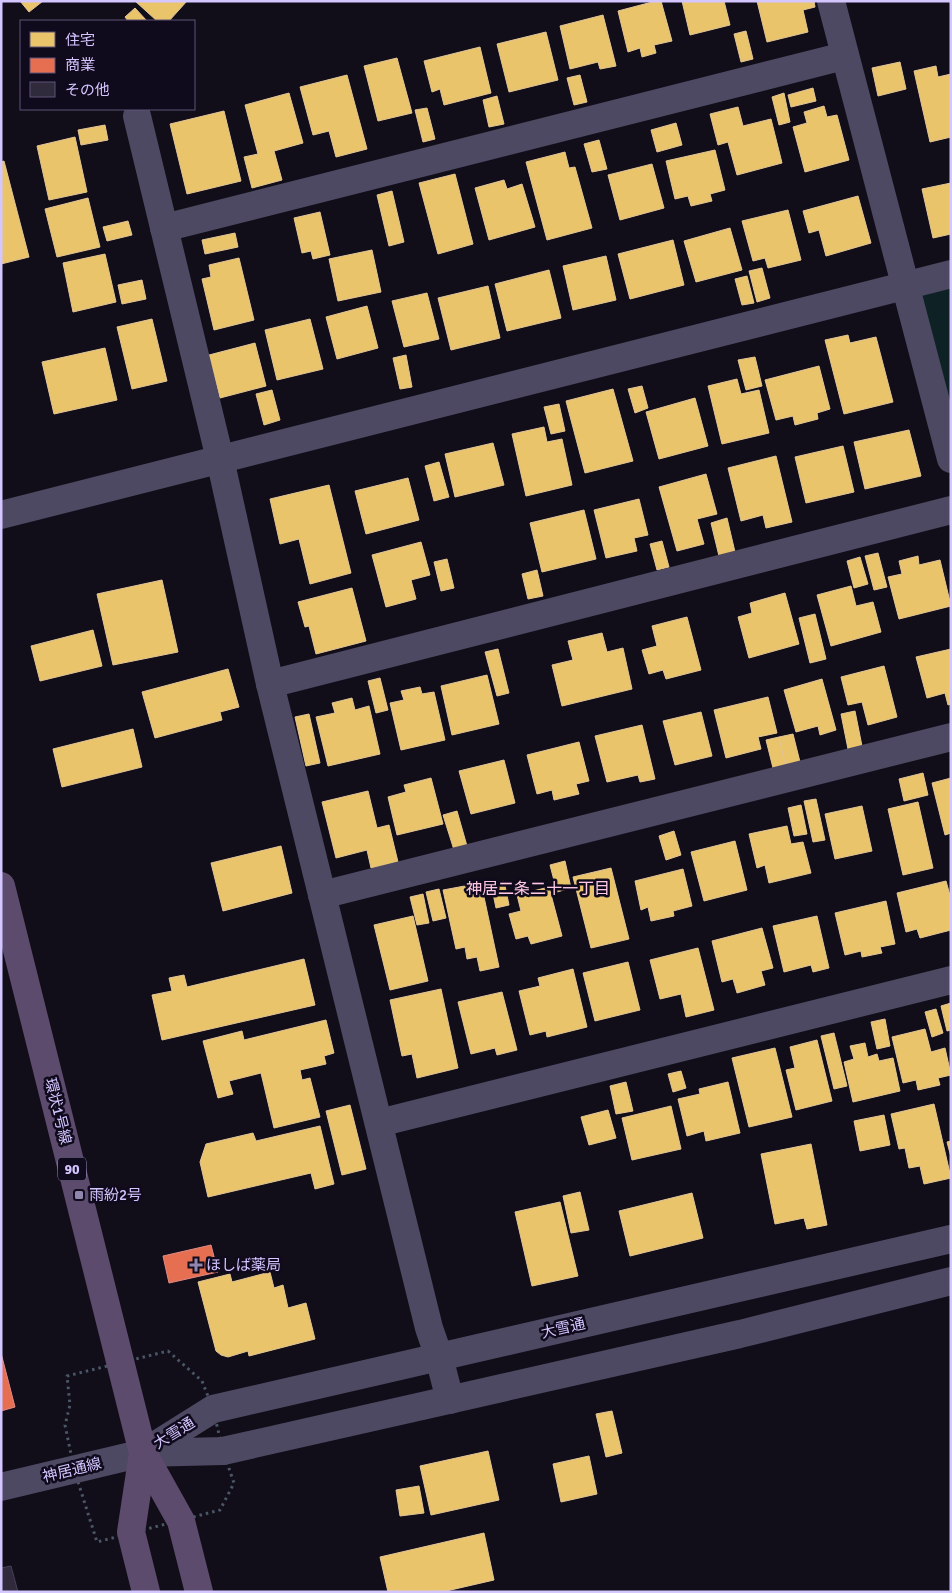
<svg xmlns="http://www.w3.org/2000/svg" width="952" height="1593" font-family="Signika,'Noto Sans JP',sans-serif">
<style>
.green{fill:#0e2226}
.homes{fill:#e9c46a;stroke:#e3c597}
.shops{fill:#e76f51;stroke:#e18985}
.building{fill:#302b3c;stroke:#463f58}
.lines{fill:none;stroke-linecap:round;stroke-linejoin:round}
.path{stroke:#4a5767;stroke-width:3;stroke-dasharray:2.5 4;stroke-linecap:butt}
.minor{stroke:#4e4963;stroke-width:28}
.tertiary{stroke:#4e4963;stroke-width:28}
.primary{stroke:#5c4b6d;stroke-width:28}
.poi-dot{fill:#9086ae;stroke:#100a1d;stroke-width:2}
.labels{text-anchor:middle;dominant-baseline:central;stroke-width:5;stroke-linejoin:round;paint-order:stroke}
.shield{fill:#100a1d;stroke:#998ebb;stroke-width:1}
.shield-label{font-size:14px;font-weight:bold;fill:#d4c6ff}
.street-label{font-size:15px;fill:#d4c6ff;stroke:#100a1d}
.poi-label{font-size:15px;fill:#d4c6ff;stroke:#100a1d;text-anchor:start}
.neighbourhood-label{font-size:16px;fill:#ffc8e4;stroke:#100a1d}
</style>
<rect width="100%" height="100%" fill="#110e19"/>
<path class="green" d="M951,274v185l-46,-175z"/>
<g class="homes">
<path d="M20,1h23l-14,11z"/>
<path d="M135,1h52l-18,20h-12z"/>
<path d="M656,1h5l11,40 -18,4 2,8 -14,4 -2,-9 -12,4 -10,-41z"/>
<path d="M682,1h42l6,24 -40,10z"/>
<path d="M757,1h57l1,6 -12,3 5,22 -41,10z"/>
<path d="M135,8l12,13h-19l-3,-4z"/>
<path d="M603,15l13,51 -16,3 -2,-7 -28,7 -10,-43z"/>
<path d="M746,31l7,28 -12,3 -7,-28z"/>
<path d="M546,32l12,48 -49,12 -12,-48z"/>
<path d="M480,47l11,46 -47,12 -4,-16 -8,3 -8,-31z"/>
<path d="M397,58l15,55 -34,8 -14,-55z"/>
<path d="M900,62l6,27 -28,7 -6,-28z"/>
<path d="M936,66l2,11 13,-3v63l-21,5 -16,-71z"/>
<path d="M347,75l20,74 -31,8 -7,-26 -16,4 -13,-48z"/>
<path d="M580,75l7,27 -13,3 -7,-27z"/>
<path d="M813,88l3,13 -25,6 -3,-12z"/>
<path d="M289,93l14,50 -29,8 8,29 -30,8 -8,-31 14,-3 -13,-49z"/>
<path d="M784,93l6,29 -11,3 -7,-28z"/>
<path d="M497,96l7,28 -15,3 -6,-27z"/>
<path d="M824,106l3,11 10,-2 12,45 -44,12 -12,-45 14,-4 -3,-11z"/>
<path d="M738,107l5,19 28,-7 11,44 -45,12 -9,-33 -10,3 -8,-31z"/>
<path d="M427,108l8,31 -12,3 -8,-32z"/>
<path d="M224,111l17,70 -54,13 -17,-70z"/>
<path d="M676,123l6,22 -25,7 -6,-22z"/>
<path d="M105,125l3,15 -27,5 -3,-15z"/>
<path d="M75,137l12,55 -38,8 -12,-54z"/>
<path d="M599,140l8,29 -15,3 -8,-28z"/>
<path d="M715,150l10,40 -15,4 2,7 -21,5 -3,-10 -13,3 -9,-38z"/>
<path d="M565,152l4,16 6,-1 17,61 -45,12 -21,-78z"/>
<path d="M4,161l25,96 -28,7v-102z"/>
<path d="M652,164l12,44 -44,12 -12,-45z"/>
<path d="M455,174l18,70 -35,10 -19,-71z"/>
<path d="M504,180l3,9 15,-5 13,43 -46,13 -14,-52z"/>
<path d="M951,183v51l-18,4 -11,-49z"/>
<path d="M392,191l12,51 -15,4 -12,-51z"/>
<path d="M858,196l13,47 -45,13 -7,-26 -10,3 -6,-22z"/>
<path d="M88,198l12,49 -43,10 -12,-48z"/>
<path d="M788,210l13,50 -33,8 -3,-10 -12,3 -11,-40z"/>
<path d="M320,212l10,43 -17,4 -2,-8 -9,2 -8,-35z"/>
<path d="M128,221l4,14 -25,6 -4,-14z"/>
<path d="M730,228l12,42 -46,12 -12,-41z"/>
<path d="M235,233l3,14 -33,7 -3,-14z"/>
<path d="M673,240l11,45 -54,14 -12,-45z"/>
<path d="M372,250l9,42 -43,9 -9,-42z"/>
<path d="M105,254l11,48 -43,10 -10,-49z"/>
<path d="M606,256l10,44 -43,10 -10,-44z"/>
<path d="M239,258l15,62 -40,10 -12,-51 9,-2 -2,-12z"/>
<path d="M762,268l8,30 -13,4 -8,-31z"/>
<path d="M549,270l12,48 -54,13 -12,-47z"/>
<path d="M747,276l7,27 -12,2 -7,-26z"/>
<path d="M142,280l4,19 -24,5 -4,-19z"/>
<path d="M488,286l12,52 -49,12 -13,-52z"/>
<path d="M427,293l12,46 -35,8 -12,-46z"/>
<path d="M367,306l11,42 -41,11 -11,-42z"/>
<path d="M152,319l15,62 -35,8 -15,-62z"/>
<path d="M310,319l13,50 -46,11 -12,-50z"/>
<path d="M848,335l2,8 26,-6 17,65 -49,12 -19,-74z"/>
<path d="M255,343l11,43 -46,12 -11,-43z"/>
<path d="M105,348l12,52 -63,14 -12,-52z"/>
<path d="M406,355l6,32 -12,2 -7,-31z"/>
<path d="M755,357l7,29 -16,4 -8,-30z"/>
<path d="M819,366l11,43 -13,4 1,6 -23,6 -2,-9 -17,4 -11,-40z"/>
<path d="M737,379l4,15 18,-4 10,43 -47,11 -14,-58z"/>
<path d="M642,386l6,22 -13,5 -7,-24z"/>
<path d="M613,389l20,72 -48,12 -19,-72z"/>
<path d="M272,390l8,30 -16,5 -8,-31z"/>
<path d="M695,398l13,48 -49,13 -13,-47z"/>
<path d="M559,404l6,27 -14,3 -7,-27z"/>
<path d="M544,427l3,15 15,-3 10,46 -46,11 -14,-62z"/>
<path d="M909,430l12,46 -56,13 -11,-47z"/>
<path d="M493,443l11,42 -49,12 -10,-43z"/>
<path d="M843,446l11,46 -48,11 -11,-46z"/>
<path d="M776,456l16,66 -26,6 -3,-13 -22,6 -13,-53z"/>
<path d="M439,462l10,35 -15,4 -9,-35z"/>
<path d="M706,474l11,40 -20,5 7,25 -27,7 -18,-64z"/>
<path d="M408,478l11,42 -53,14 -11,-43z"/>
<path d="M329,485l22,88 -41,11 -11,-45 -19,5 -10,-45z"/>
<path d="M639,499l9,36 -14,3 3,13 -31,7 -12,-48z"/>
<path d="M584,510l12,49 -54,13 -12,-49z"/>
<path d="M727,518l8,34 -16,4 -8,-33z"/>
<path d="M662,541l7,26 -12,3 -7,-26z"/>
<path d="M421,542l9,33 -19,5 5,19 -30,8 -14,-52z"/>
<path d="M878,553l9,34 -13,3 -9,-34z"/>
<path d="M918,556l1,9 21,-5 11,46 -52,13 -11,-42 14,-3 -3,-13z"/>
<path d="M860,557l8,27 -14,4 -7,-27z"/>
<path d="M447,559l7,29 -13,3 -7,-29z"/>
<path d="M537,570l6,26 -15,3 -6,-25z"/>
<path d="M162,580l16,72 -65,13 -16,-71z"/>
<path d="M851,586l5,20 17,-4 8,30 -50,14 -14,-51z"/>
<path d="M352,588l14,53 -50,13 -7,-28 -4,1 -7,-25z"/>
<path d="M785,593l14,51 -50,14 -11,-41 14,-4 -2,-10z"/>
<path d="M815,614l11,45 -16,4 -11,-45z"/>
<path d="M687,617l14,53 -35,9 -3,-9 -14,4 -7,-24 15,-4 -5,-20z"/>
<path d="M93,630l9,36 -62,15 -9,-35z"/>
<path d="M602,633l5,19 16,-4 9,41 -70,17 -10,-41 21,-5 -5,-19z"/>
<path d="M498,649l11,44 -12,3 -12,-44z"/>
<path d="M951,649v55l-3,1 -3,-12 -18,5 -11,-41z"/>
<path d="M884,666l13,51 -29,8 -6,-23 -14,3 -7,-28z"/>
<path d="M228,669l11,38 -19,5 2,8 -67,18 -13,-46z"/>
<path d="M487,675l12,49 -47,11 -11,-49z"/>
<path d="M380,678l8,32 -12,3 -8,-32z"/>
<path d="M822,679l14,51 -16,5 -2,-9 -22,6 -12,-42z"/>
<path d="M420,687l2,7 12,-2 11,48 -44,10 -11,-47 14,-3 -3,-9z"/>
<path d="M768,697l9,36 -19,4 3,12 -35,9 -12,-48z"/>
<path d="M352,698l3,12 14,-4 11,48 -52,12 -12,-49 19,-4 -3,-10z"/>
<path d="M855,711l7,35 -14,3 -7,-35z"/>
<path d="M701,712l11,44 -37,9 -12,-44z"/>
<path d="M309,714l11,49 -14,3 -11,-49z"/>
<path d="M642,725l13,54 -15,3 -2,-7 -31,7 -12,-46z"/>
<path d="M133,729l9,38 -80,20 -9,-38z"/>
<path d="M793,734l7,28 -15,3 -6,-28z"/>
<path d="M779,737l6,28 -12,3 -7,-28z"/>
<path d="M579,742l10,39 -13,3 3,10 -25,6 -2,-10 -15,4 -10,-39z"/>
<path d="M504,760l11,43 -44,11 -12,-43z"/>
<path d="M923,773l5,22 -24,6 -5,-22z"/>
<path d="M431,778l12,46 -46,11 -9,-38 18,-5 -2,-7z"/>
<path d="M951,778v55l-6,2 -13,-52z"/>
<path d="M368,791l9,37 12,-3 9,37 -27,6 -4,-18 -31,8 -14,-56z"/>
<path d="M816,799l9,41 -12,2 -9,-41z"/>
<path d="M918,802l15,66 -30,7 -15,-66z"/>
<path d="M801,805l6,29 -13,2 -6,-28z"/>
<path d="M862,806l10,45 -37,8 -10,-45z"/>
<path d="M457,811l10,35 -13,4 -11,-35z"/>
<path d="M787,826l4,18 12,-2 8,31 -42,10 -4,-18 -8,3 -8,-34z"/>
<path d="M674,831l7,24 -15,5 -7,-24z"/>
<path d="M735,841l12,49 -43,11 -13,-49z"/>
<path d="M281,846l11,47 -69,18 -12,-48z"/>
<path d="M565,861l6,27 -14,4 -7,-27z"/>
<path d="M611,868l18,71 -38,9 -18,-71z"/>
<path d="M683,869l9,37 -19,5 1,5 -23,5 -3,-14 -7,3 -6,-29z"/>
<path d="M504,881l5,24 -13,3 -5,-24z"/>
<path d="M946,881l5,18v31l-31,8 -3,-9 -11,3 -9,-39z"/>
<path d="M481,883l18,84 -19,4 -3,-14 -10,2 -2,-12 -9,2 -13,-59z"/>
<path d="M549,887l13,49 -31,8 -3,-8 -12,3 -7,-25 12,-3 -4,-16z"/>
<path d="M439,889l7,29 -13,3 -7,-29z"/>
<path d="M423,894l6,29 -12,2 -7,-28z"/>
<path d="M886,901l9,43 -15,3 2,6 -20,4 -1,-6 -16,4 -10,-42z"/>
<path d="M413,916l15,65 -38,9 -16,-65z"/>
<path d="M817,916l12,52 -16,4 -2,-7 -27,7 -11,-46z"/>
<path d="M762,928l11,40 -12,3 4,14 -28,8 -4,-14 -11,3 -10,-41z"/>
<path d="M698,948l16,62 -28,7 -5,-23 -21,5 -10,-39z"/>
<path d="M304,959l11,46 -153,35 -10,-45 20,-4 -3,-13 15,-3 3,12z"/>
<path d="M628,962l12,48 -45,11 -12,-48z"/>
<path d="M573,969l14,58 -40,10 -1,-6 -16,4 -11,-44 21,-5 -2,-8z"/>
<path d="M441,989l17,79 -41,10 -5,-24 -10,2 -12,-56z"/>
<path d="M502,992l15,58 -20,5 -2,-7 -24,6 -13,-52z"/>
<path d="M951,1003v27l-4,1 -6,-25z"/>
<path d="M936,1009l7,24 -11,4 -7,-25z"/>
<path d="M885,1019l5,27 -13,3 -6,-27z"/>
<path d="M326,1020l8,33 -10,3 2,8 -26,6 2,10 8,-2 10,39 -46,11 -13,-55 -32,8 4,13 -15,4 -15,-57 39,-10 2,9z"/>
<path d="M925,1029l6,23 14,-4 6,27 -13,3 2,7 -22,5 -2,-10 -13,3 -11,-46z"/>
<path d="M834,1033l13,53 -13,3 -13,-53z"/>
<path d="M817,1040l15,61 -36,9 -10,-40 9,-2 -5,-21z"/>
<path d="M865,1043l3,14 9,-3 2,7 14,-3 7,33 -47,11 -9,-40 10,-3 -4,-13z"/>
<path d="M775,1048l17,69 -43,10 -17,-69z"/>
<path d="M681,1071l5,17 -13,4 -5,-18z"/>
<path d="M626,1082l7,29 -17,3 -6,-28z"/>
<path d="M728,1082l12,51 -34,8 -2,-10 -17,5 -9,-37 22,-5 -1,-5z"/>
<path d="M934,1104l17,74 -27,6 -4,-18 -11,2 -4,-20 -6,1 -8,-35z"/>
<path d="M350,1105l16,64 -24,6 -16,-64z"/>
<path d="M671,1106l10,43 -49,11 -10,-42z"/>
<path d="M608,1110l8,28 -27,7 -8,-28z"/>
<path d="M884,1115l6,30 -30,6 -6,-30z"/>
<path d="M320,1126l14,58 -19,5 -4,-16 -103,24 -8,-35 6,-18 47,-11 3,8z"/>
<path d="M951,1141v16l-4,-15z"/>
<path d="M811,1144l16,81 -20,4 -3,-11 -29,6 -14,-70z"/>
<path d="M580,1192l9,38 -18,3 -8,-37z"/>
<path d="M692,1193l11,45 -73,18 -11,-45z"/>
<path d="M560,1202l18,74 -46,10 -17,-74z"/>
<path d="M270,1272l4,16 9,-3 5,23 18,-5 9,36 -66,17 -1,-5 -20,6 -7,-2 -5,-4 -18,-69 32,-8 2,8z"/>
<path d="M612,1411l10,42 -16,4 -10,-43z"/>
<path d="M488,1451l11,49 -68,15 -11,-49z"/>
<path d="M589,1456l8,38 -36,8 -8,-38z"/>
<path d="M419,1486l5,27 -24,3 -4,-26z"/>
<path d="M484,1533l10,47 -52,12h-54l-8,-35z"/>
</g>
<g class="shops">
<path d="M211,1245l7,27 -49,11 -6,-27z"/>
<path d="M1,1353l14,54 -14,4z"/>
</g>
<path class="building" d="M11,1566l7,26h-17v-24z"/>
<g class="lines">
<path class="path" d="M168,1351l34,30 11,28 10,42 11,32 -14,27 -123,32 -23,-73 -9,-44 5,-20 -3,-29z"/>
<g class="minor">
<path d="M831,1l74,283"/>
<path d="M137,116l83,343 50,225 159,644 10,29 11,43"/>
<path d="M164,228l680,-172"/>
<path d="M270,684l681,-174"/>
<path d="M322,895l629,-158"/>
<path d="M379,1123l572,-143"/>
</g>
<g class="tertiary">
<path d="M905,284l46,175"/>
<path d="M1,515l950,-241"/>
<path d="M143,1453l70,-44 738,-170"/>
<path d="M1,1487l142,-34 80,-2 517,-117 211,-53"/>
</g>
<g class="primary">
<path d="M1,886l142,567 38,68 18,71"/>
<path d="M143,1453l-12,79 15,60"/>
</g>
</g>
<g class="poi-dot">
<rect x="74" y="1190" width="10" height="10" rx="2.5"/>
<path d="M193.5 1257.5h5v5h5v5h-5v5h-5v-5h-5v-5h5z"/>
</g>
<g class="labels">
<rect class="shield" x="58" y="1157.5" width="28" height="23" rx="4"/>
<g class="shield-label">
<text x="72" y="1169">90</text>
</g>
<g class="street-label">
<text transform="translate(58 1111) rotate(76)">環状1号線</text>
<text transform="translate(563 1328) rotate(-13)">大雪通</text>
<text transform="translate(174 1433) rotate(-32)">大雪通</text>
<text transform="translate(72 1470) rotate(-14)">神居通線</text>
</g>
<g class="poi-label">
<text x="89" y="1195">雨紛2号</text>
<text x="206" y="1265">ほしば薬局</text>
</g>
<g class="neighbourhood-label">
<text x="538" y="889">神居二条二十一丁目</text>
</g>
</g>
<rect width="952" height="1593" fill="none" stroke="#d4c6ff" stroke-width="5"/>
<rect x="20" y="20" width="175" height="90" fill="#100a1d" stroke="#5e5577"/>
<rect x="30" y="32" width="25" height="15" fill="#e9c46a" stroke="#5e5577"/>
<text x="65" y="45" font-size="15" fill="#d4c6ff">住宅</text>
<rect x="30" y="58" width="25" height="15" fill="#e76f51" stroke="#5e5577"/>
<text x="65" y="70" font-size="15" fill="#d4c6ff">商業</text>
<rect x="30" y="82" width="25" height="15" fill="#302b3c" stroke="#5e5577"/>
<text x="65" y="95" font-size="15" fill="#d4c6ff">その他</text>
</svg>
